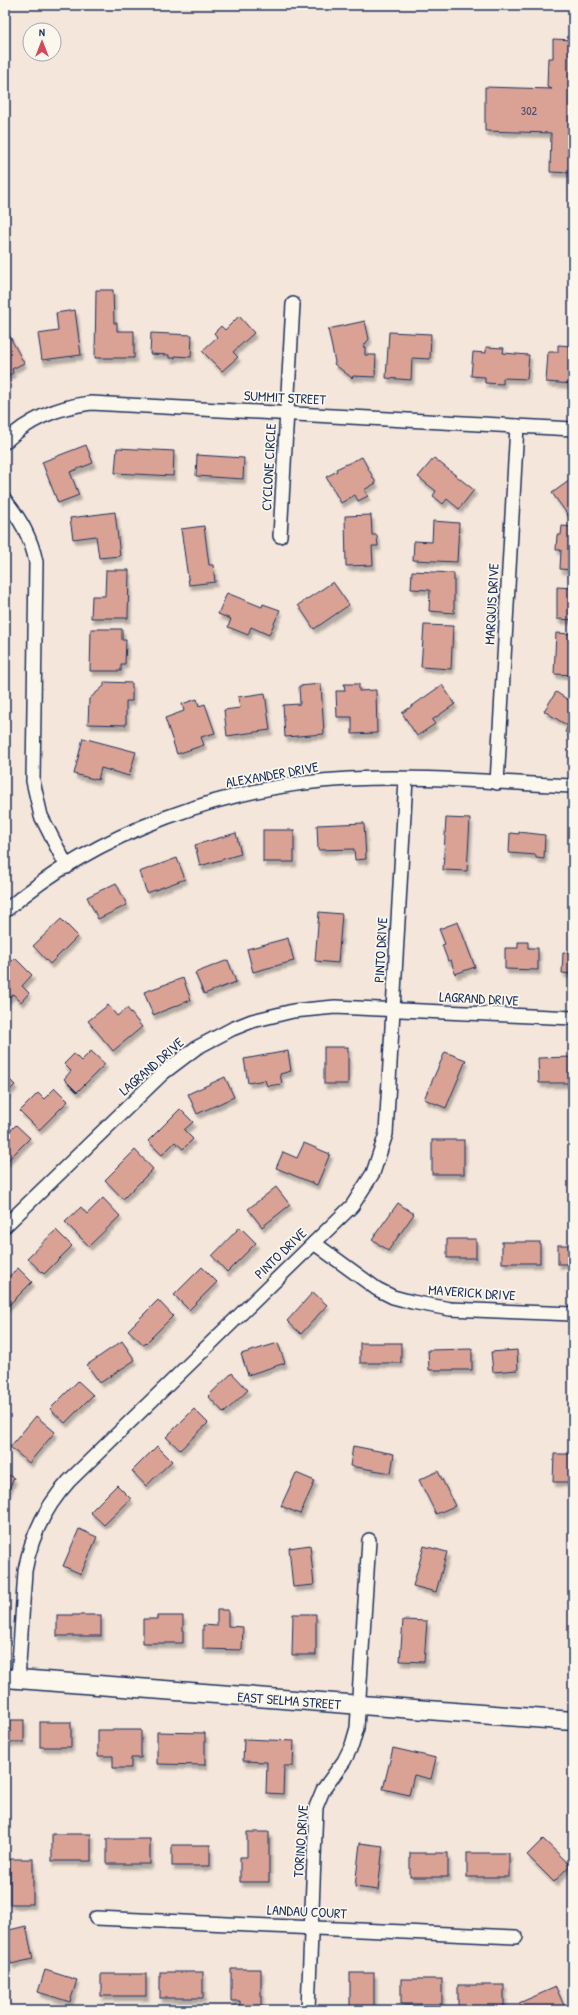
<svg xmlns="http://www.w3.org/2000/svg" width="578" height="2015" font-family="'Patrick Hand',sans-serif">
<style>
.building{fill:#daa294;stroke:#1b2f5e;filter:url(#shadow)}
.lines{fill:none;stroke-linecap:round;stroke-linejoin:round}
.street-casing{stroke:#1b2f5e;stroke-width:16}
.secondary-casing{stroke:#1b2f5e;stroke-width:21}
.street{stroke:#fbf7ec;stroke-width:13}
.secondary{stroke:#fbf7ec;stroke-width:18}
.labels{text-anchor:middle;dominant-baseline:central;stroke-width:3.5;stroke-linejoin:round;paint-order:stroke}
.number-label{font-size:12px;fill:#4b4c6c}
.street-label{font-size:14px;fill:#1b2f5e;stroke:#fbf7ec}
</style>
<defs>
<filter id="shadow"><feDropShadow dx="2.5" dy="4.5" stdDeviation="1" flood-color="#0004"/></filter>
</defs>
<rect width="100%" height="100%" fill="#f4e6da"/>
<filter id="ink" filterUnits="userSpaceOnUse"><feTurbulence type="fractalNoise" baseFrequency=".025" numOctaves="2"/><feDisplacementMap in="SourceGraphic" scale="8" xChannelSelector="R" yChannelSelector="G"/><feConvolveMatrix kernelMatrix="1 2 1 2 8 2 1 2 1" color-interpolation-filters="sRGB"/></filter>
<g filter="url(#ink)">
<g class="building">
<path d="M553,39l20,1v133l-23,-1 1,-39 -66,-2v-44l67,2 -5,-2 1,-29h5z"/>
<path d="M96,290h17l1,33h3v8h17v27h-39z"/>
<path d="M75,310l6,45 -39,5 -4,-26 20,-3 -2,-18z"/>
<path d="M239,316l15,17 -21,19 5,5 -16,14 -20,-20 15,-14 -3,-4 7,-7 4,4z"/>
<path d="M365,321l4,18 -6,8h2v8h11l-1,22 -22,-1 -1,2 -18,-14 1,-2 -7,-33z"/>
<path d="M389,332l42,2 -1,25 -18,-1 -1,22 -25,-2z"/>
<path d="M8,333l16,30 -12,6 1,4 -8,4v-42z"/>
<path d="M151,333l41,2 -1,22 -16,-1v2h-6v-3l-19,-1z"/>
<path d="M558,345l15,1v38l-27,-2 2,-30h10z"/>
<path d="M486,347l18,1 -1,5 26,2 -2,24 -24,-1v6l-18,-1v-6l-14,-1 2,-24 13,1z"/>
<path d="M86,445l7,18 -23,9 9,23 -21,8 -16,-41z"/>
<path d="M117,448l57,3 -1,25 -58,-3z"/>
<path d="M197,455l47,3 -1,21 -47,-3z"/>
<path d="M362,457l14,26 -12,7 4,6 -10,5 -3,-6 -14,8 -15,-26 11,-6 -1,-2z"/>
<path d="M434,458l40,32 -15,19 -12,-10 -4,5 -10,-8 3,-5 -18,-14z"/>
<path d="M573,478v33l-5,4 -16,-22z"/>
<path d="M115,512l5,44 -21,2 -3,-22 -23,3 -3,-21z"/>
<path d="M371,515l1,20h5l1,11h-6l1,19 -27,1 -1,-50z"/>
<path d="M433,521l26,2 -2,39 -44,-2 1,-19 18,1z"/>
<path d="M204,526l5,39h4l2,17 -26,3 -8,-56z"/>
<path d="M562,526l11,1v43l-13,-1 1,-19h-5l1,-15h4z"/>
<path d="M106,570h23l-1,48h-37l1,-22h13z"/>
<path d="M412,571l42,2v40l-25,-2 1,-21 -19,-1z"/>
<path d="M333,582l16,23 -35,24 -16,-24z"/>
<path d="M557,587l16,1v32l-16,-1z"/>
<path d="M227,593l35,14 1,-3 17,6 -11,25 -18,-8 -3,8 -20,-8 3,-8 -13,-5z"/>
<path d="M424,625l29,1 -2,43 -30,-2z"/>
<path d="M91,629h31v11h4l-1,24h-4v7h-31z"/>
<path d="M556,633l17,1v41l-19,-1z"/>
<path d="M104,682l28,1v18h-6v24l-38,-1 1,-25 15,-13z"/>
<path d="M321,684l3,50 -39,3 -2,-32 17,-1 -1,-18z"/>
<path d="M344,684h15v7l17,-1 1,43 -25,1v-17h-15l-1,-26h9z"/>
<path d="M442,685l13,19 -23,16 3,4 -18,12 -15,-23z"/>
<path d="M556,692l17,11v34l-8,-5 3,-6 -24,-15z"/>
<path d="M265,693l5,37 -43,6 -3,-26 16,-2 -2,-11z"/>
<path d="M197,699l2,7 6,-2 10,29 -14,4 3,8 -27,9 -12,-36 19,-7 -2,-7z"/>
<path d="M83,738l53,14 -7,24 -28,-8 -3,12 -24,-6z"/>
<path d="M446,818l24,1 -3,52 -24,-1z"/>
<path d="M364,823l2,36 -11,1 -1,-11 -36,1 -1,-25z"/>
<rect x="263" y="830" width="31" height="32"/>
<path d="M519,832l26,3 -1,24 -8,-1v-3l-27,-2 1,-20 9,1z"/>
<path d="M236,833l5,21 -41,12 -5,-21z"/>
<path d="M177,858l8,21 -38,14 -8,-21z"/>
<path d="M116,883l11,22 -29,14 -11,-22z"/>
<path d="M319,912l23,2 -4,49 -23,-2z"/>
<path d="M61,919l17,17 -28,28 -17,-18z"/>
<path d="M458,922l17,45 -20,7 -4,-14 -3,1 -6,-16 3,-1 -6,-15z"/>
<path d="M288,938l6,23 -41,11 -6,-23z"/>
<path d="M518,942h10v6h10v22l-33,-1v-21h13z"/>
<path d="M563,952l10,1v21l-11,-1z"/>
<path d="M15,958l17,17 -10,11 7,7 -8,9 -8,-8 -8,7v-33z"/>
<path d="M228,960l8,22 -32,12 -9,-21z"/>
<path d="M183,978l8,22 -38,15 -9,-23z"/>
<path d="M108,1005l9,11 10,-8 15,19 -29,24 -25,-30z"/>
<rect x="324" y="1047" width="24" height="37"/>
<path d="M91,1051l14,13 -28,28 -13,-13 7,-8 -7,-7 10,-10 7,7z"/>
<path d="M288,1051l3,20 -11,3 2,10 -15,2 -2,-6 -17,3 -4,-24z"/>
<path d="M445,1052l21,8 -20,48 -22,-9z"/>
<path d="M572,1057l1,26h-34l-1,-25z"/>
<path d="M5,1075l10,10 -10,10z"/>
<path d="M225,1077l9,20 -37,17 -9,-20z"/>
<path d="M55,1088l13,13 -29,29 -19,-19 18,-18 6,6z"/>
<path d="M180,1109l13,13 -9,8 9,9 -10,10 -8,-7 -13,13 -14,-14z"/>
<path d="M16,1125l14,13 -25,25v-27z"/>
<rect x="432" y="1140" width="32" height="34"/>
<path d="M304,1143l26,11 -13,31 -41,-17 7,-16 14,6z"/>
<path d="M135,1150l18,19 -30,30 -18,-19z"/>
<path d="M276,1187l14,18 -28,22 -14,-18z"/>
<path d="M103,1198l17,18 -31,30 -24,-24 16,-15 6,7z"/>
<path d="M398,1203l16,11 -26,37 -16,-12z"/>
<path d="M240,1227l16,16 -29,29 -15,-16z"/>
<path d="M56,1230l16,16 -28,28 -17,-16z"/>
<rect x="447" y="1239" width="29" height="19"/>
<rect x="502" y="1242" width="38" height="21"/>
<rect x="558" y="1245" width="15" height="19"/>
<path d="M202,1267l15,15 -28,28 -15,-15z"/>
<path d="M18,1268l14,14 -27,27v-29z"/>
<path d="M313,1292l14,13 -26,29 -14,-13z"/>
<path d="M158,1300l15,16 -29,29 -16,-15z"/>
<path d="M122,1341l13,19 -35,23 -13,-18z"/>
<path d="M278,1343l7,20 -37,12 -7,-21z"/>
<rect x="360" y="1343" width="41" height="20"/>
<path d="M472,1349v21h-43l-1,-20z"/>
<path d="M517,1350l1,20 -25,2 -2,-20z"/>
<path d="M232,1373l16,17 -24,23 -16,-17z"/>
<path d="M78,1381l15,14 -28,28 -15,-14z"/>
<path d="M194,1409l14,14 -28,27 -14,-13z"/>
<path d="M36,1416l19,16 -26,31 -19,-16z"/>
<path d="M157,1446l15,15 -26,25 -14,-15z"/>
<path d="M353,1446l41,8 -3,19 -41,-7z"/>
<path d="M554,1454h19v28h-20z"/>
<path d="M438,1471l17,35 -19,8 -17,-34z"/>
<path d="M5,1473l9,5 -9,19z"/>
<path d="M296,1473l19,8 -15,33 -19,-8z"/>
<path d="M117,1485l14,14 -27,26 -14,-13z"/>
<path d="M79,1529l18,8 -16,37 -18,-8z"/>
<path d="M310,1545l4,40 -21,2 -4,-39z"/>
<path d="M424,1546l23,6 -11,40 -23,-6z"/>
<path d="M217,1610h11v16l15,1 -1,23 -39,-1v-24l14,1z"/>
<path d="M293,1614h23v41h-24z"/>
<rect x="57" y="1615" width="44" height="21"/>
<path d="M157,1616h26v27h-40v-24h14z"/>
<path d="M403,1620l24,1 -3,41 -24,-1z"/>
<rect x="5" y="1720" width="19" height="22"/>
<rect x="40" y="1722" width="31" height="25"/>
<path d="M98,1730h43v28h-10v10h-18v-12h-15z"/>
<path d="M157,1732l48,1v32l-48,-1z"/>
<path d="M244,1739l50,2 -1,25h-9l-1,28 -17,-1 1,-31 -24,-1z"/>
<path d="M393,1748l43,10 -5,21 -17,-4 -5,20 -26,-6z"/>
<path d="M247,1832h22v50h-29v-25h7z"/>
<rect x="52" y="1834" width="39" height="27"/>
<rect x="107" y="1839" width="43" height="25"/>
<path d="M543,1839l27,26 -16,17 -27,-27z"/>
<path d="M360,1843l23,3 -5,44 -23,-3z"/>
<rect x="172" y="1845" width="38" height="21"/>
<rect x="410" y="1853" width="38" height="24"/>
<rect x="467" y="1853" width="42" height="24"/>
<rect x="10" y="1859" width="23" height="45"/>
<path d="M26,1926l7,33 -22,5 -6,-24v-9z"/>
<path d="M231,1969h30v41h-21v-9h-9z"/>
<path d="M45,1970l32,10 -7,22 -32,-10z"/>
<rect x="160" y="1972" width="43" height="26"/>
<rect x="350" y="1973" width="24" height="37"/>
<rect x="101" y="1974" width="45" height="22"/>
<rect x="401" y="1979" width="41" height="25"/>
<rect x="458" y="1985" width="46" height="24"/>
<path d="M556,1987l9,21 -5,2h-38l-3,-7z"/>
</g>
<g class="lines">
<defs>
<g id="street">
<path d="M5,442c25,-24 53,-35 86,-39l482,26"/>
<path d="M5,500c15,19 26,37 31,62l-3,219 8,35 26,51"/>
<path d="M280,536l13,-232"/>
<path d="M497,783l20,-357"/>
<path d="M5,911c92,-80 224,-126 344,-132 74,-4 150,4 224,7"/>
<path d="M5,1226l158,-153 33,-25 36,-19 20,-8 41,-10 42,-4 238,11"/>
<path d="M314,1243l63,46 16,8 19,5 38,7 123,5"/>
<path d="M18,1679l7,-108c6,-35 20,-64 44,-90l283,-275 21,-33 13,-39 20,-355"/>
<path d="M96,1918l420,19"/>
<path d="M308,2010l8,-203 7,-17 21,-29 8,-16 5,-17 12,-188"/>
</g>
<g id="secondary">
<path id="s1" d="M5,1678l568,43"/>
</g>
</defs>
<use href="#street" class="street-casing"/>
<use href="#secondary" class="secondary-casing"/>
<use href="#street" class="street"/>
<use href="#secondary" class="secondary"/>
</g>
</g>
<g class="labels">
<g class="number-label">
<text x="529" y="110">302</text>
</g>
<g class="street-label">
<text transform="translate(285 397) rotate(3)">SUMMIT STREET</text>
<text transform="translate(268 467) rotate(-87)">CYCLONE CIRCLE</text>
<text transform="translate(491 604) rotate(-87)">MARQUIS DRIVE</text>
<text transform="translate(272 774) rotate(-10)">ALEXANDER DRIVE</text>
<text transform="translate(380 950) rotate(-87)">PINTO DRIVE</text>
<text transform="translate(479 998) rotate(3)">LAGRAND DRIVE</text>
<text transform="translate(151 1066) rotate(-41)">LAGRAND DRIVE</text>
<text transform="translate(280 1253) rotate(-44)">PINTO DRIVE</text>
<text transform="translate(472 1292) rotate(4)">MAVERICK DRIVE</text>
<text stroke="none"><textPath href="#s1" startOffset="285">EAST SELMA STREET</textPath></text>
<text transform="translate(300 1841) rotate(-86)">TORINO DRIVE</text>
<text transform="translate(307 1911) rotate(3)">LANDAU COURT</text>
</g>
</g>
<rect width="578" height="2015" fill="none" stroke="#fbf7ec" stroke-width="20"/>
<rect x="10" y="10" width="558" height="1995" fill="none" stroke="#1b2f5e" stroke-width="1.5" filter="url(#ink)"/>
<g transform="translate(42 42)"><circle r="19" fill="#fbf7ec" stroke="#a1a7b3"/>
<path d="M0-3L7 15L0 10L-7 15Z" fill="#d1495b"/>
<text y="-6" font-size="11" font-weight="bold" text-anchor="middle" fill="#1b2f5e">N</text>
</g>
</svg>
